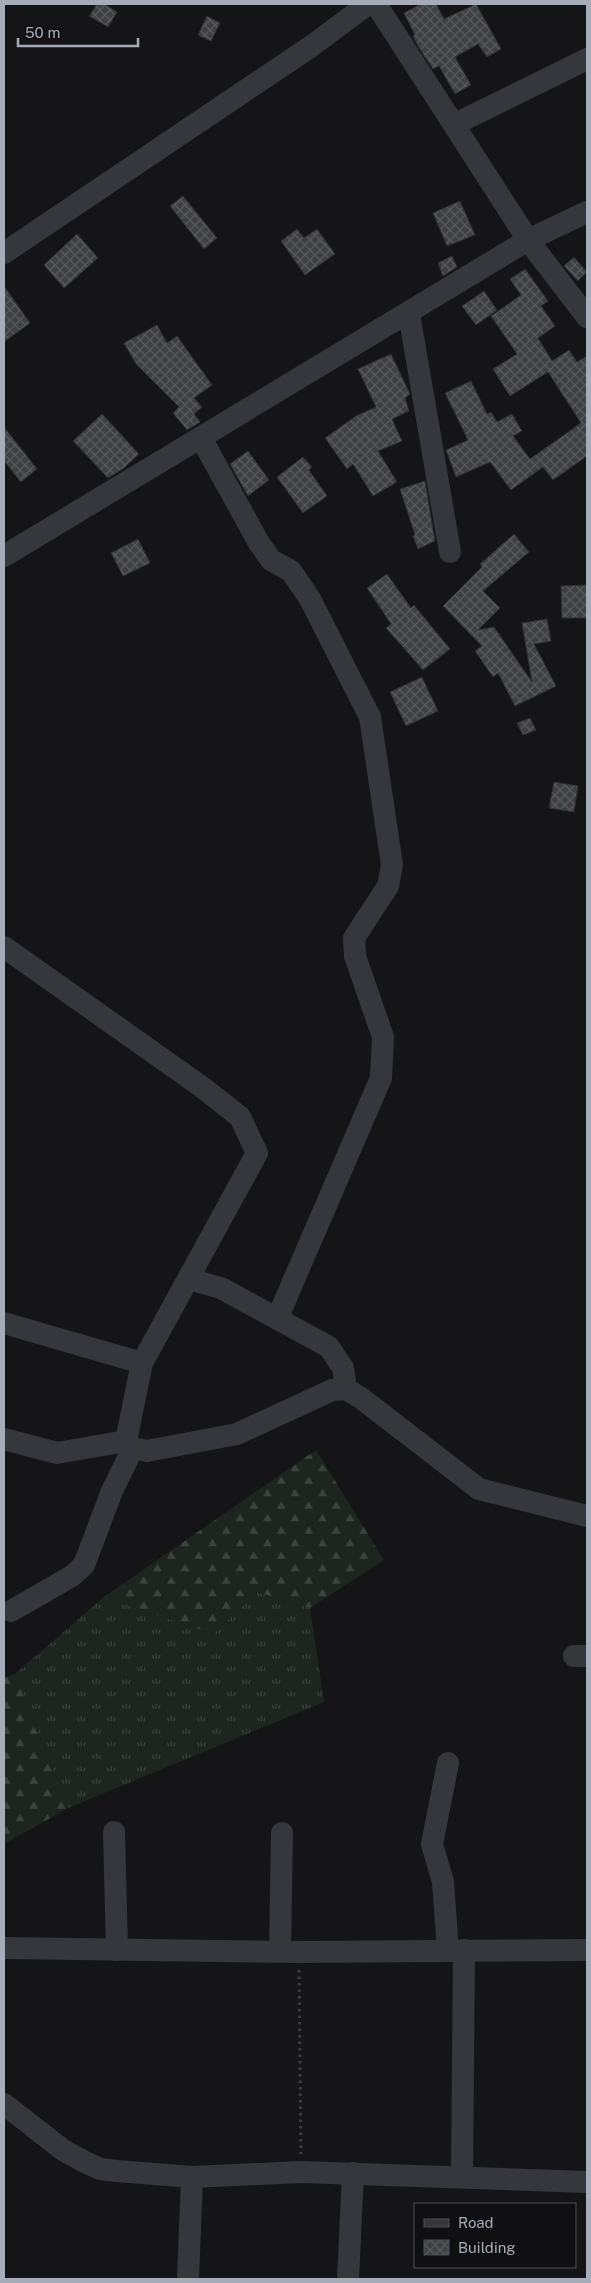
<svg xmlns="http://www.w3.org/2000/svg" width="591" height="2283" font-family="'Public Sans',sans-serif">
<style>
.grass{fill:url(#grass-tufts)}
.forest{fill:url(#forest-firs)}
.building{fill:url(#building-cross-hatch);stroke:#2f2f33}
.lines{fill:none;stroke-linecap:round;stroke-linejoin:round}
.path{stroke:#3c3e44;stroke-width:3;stroke-dasharray:2.5 4;stroke-linecap:butt}
.minor{stroke:#36373c;stroke-width:22}
</style>
<defs>
<pattern id="grass-tufts" width="24" height="20" patternUnits="userSpaceOnUse" patternTransform="scale(1.25)"><rect width="24" height="20" fill="#1d261e"/><path d="M3 7l-1-3M5 7V3M7 7l1-3M15 17l-1-3M17 17v-4M19 17l1-3" fill="none" stroke="#3b433d"/></pattern>
<pattern id="forest-firs" width="22" height="20" patternUnits="userSpaceOnUse" patternTransform="scale(1.25)"><rect width="22" height="20" fill="#1d261e"/><path d="M5 1l3.5 6h-7zM16 11l3.5 6h-7z" fill="#3b433d"/></pattern>
<pattern id="building-cross-hatch" width="8" height="8" patternUnits="userSpaceOnUse" patternTransform="scale(1.25)"><rect width="8" height="8" fill="#3f4044"/><path d="M0 0l8 8M0 8l8-8" fill="none" stroke="#58595d"/></pattern>
</defs>
<rect width="100%" height="100%" fill="#151517"/>
<path class="grass" d="M257,1592l53,16 14,94 -256,106 -53,-134 89,-77 109,37z"/>
<g class="forest">
<path d="M316,1450l68,110 -74,48 -53,-16 -44,42 -109,-37z"/>
<path d="M15,1674l53,134 -64,36v-166z"/>
</g>
<g class="building">
<path d="M97,4h7l13,8 -9,15 -19,-11z"/>
<path d="M421,4h15l8,15 32,-15 25,45 -14,8 -9,-13 -23,13 16,28 -16,9 -16,-28 -6,3 -15,-23 -5,-10 2,-1 -11,-22z"/>
<path d="M207,16l13,7 -9,18 -13,-6z"/>
<path d="M183,196l34,42 -13,11 -34,-43z"/>
<path d="M460,201l15,34 -28,11 -14,-33z"/>
<path d="M297,229l7,9 13,-9 18,25 -30,21 -24,-34z"/>
<path d="M77,234l21,24 -34,30 -20,-23z"/>
<path d="M452,256l5,11 -14,9 -5,-13z"/>
<path d="M574,257l13,15 -9,9 -14,-15z"/>
<path d="M525,269l23,32 -7,5 14,20 -17,12 14,23 17,-11 8,12 10,-6v100l-34,24 -10,-13 -32,23 -21,-28 -34,15 -10,-27 22,-10 -23,-47 26,-12 16,33 4,-2 6,10 15,-8 10,17 -9,5 17,23 51,-36 -33,-51 -38,24 -17,-27 24,-15 -26,-38 30,-21 -11,-16z"/>
<path d="M4,286l26,37 -26,19z"/>
<path d="M484,291l13,19 -21,15 -14,-19z"/>
<path d="M157,325l10,18 10,-7 35,49 -18,13 8,9 -8,7 6,8 -13,8 -14,-17 6,-6 -43,-43 -12,-21z"/>
<path d="M391,354l19,40 -5,4 4,13 -17,8 10,22 -24,10 19,31 -24,14 -20,-32 -6,5 -22,-31 31,-22 20,-9 -18,-38z"/>
<path d="M102,414l37,40 -15,14 -16,10 -35,-37z"/>
<path d="M4,427l33,42 -16,13 -17,-21z"/>
<path d="M248,451l21,29 -21,16 -18,-32z"/>
<path d="M303,457l9,10 -3,3 18,26 -24,17 -26,-36z"/>
<path d="M425,481l10,60 -17,8 -5,-13 2,-1 -15,-46z"/>
<path d="M514,534l15,18 -46,39 17,17 -22,22 16,-3 38,55 -10,-59 25,-4 4,22 -17,3 22,42 -41,20 -17,-33 -5,4 -18,-26 7,-5 -39,-40 39,-39 -2,-3z"/>
<path d="M138,539l12,24 -27,13 -12,-23z"/>
<path d="M387,574l24,34 3,-3 36,44 -27,21 -37,-42 5,-4 -24,-36z"/>
<path d="M587,585v33h-25l-1,-32z"/>
<path d="M422,677l16,34 -32,15 -16,-34z"/>
<path d="M530,718l6,12 -13,5 -6,-12z"/>
<path d="M554,782l24,4 -4,26 -25,-4z"/>
</g>
<g class="lines">
<path class="path" d="M299,1970l2,184"/>
<g class="minor">
<path d="M376,4l152,236 59,77"/>
<path d="M455,124l132,-65"/>
<path d="M4,253l309,-208 55,-41"/>
<path d="M409,314l41,238"/>
<path d="M201,438l58,105 12,17 20,11 19,28 60,118 22,148 -4,21 -34,52 1,18 28,81 -2,41 -104,241"/>
<path d="M4,556l524,-316 59,-28"/>
<path d="M4,947l198,140 38,30 17,36 -115,210 -16,78 7,7 14,3 90,-17 95,-44 14,-1 15,9 118,91 108,27"/>
<path d="M188,1279l33,9 108,59 14,21 3,21"/>
<path d="M4,1323l138,40"/>
<path d="M4,1439l53,14 69,-12"/>
<path d="M11,1611l61,-35 12,-11 28,-74 21,-43"/>
<path d="M574,1656h13"/>
<path d="M448,1763l-16,81 11,38 5,68"/>
<path d="M114,1832l3,118"/>
<path d="M4,1948l295,4 288,-2"/>
<path d="M280,1951l2,-118"/>
<path d="M4,2104l59,46 20,11 17,8 17,2 75,6 109,-5 286,10"/>
<path d="M462,2176l2,-226"/>
<path d="M188,2279l4,-102"/>
<path d="M348,2279l5,-106"/>
</g>
</g>
<rect width="591" height="2283" fill="none" stroke="#a6acb8" stroke-width="10"/>
<rect x="414" y="2203" width="162" height="65" fill="#101012" stroke="#4c4e54"/>
<rect x="424" y="2219" width="25" height="8" fill="#36373c" stroke="#4c4e54"/>
<text x="458" y="2228" font-size="15" fill="#a6acb8">Road</text>
<rect x="424" y="2240" width="25" height="15" fill="url(#building-cross-hatch)" stroke="#4c4e54"/>
<text x="458" y="2253" font-size="15" fill="#a6acb8">Building</text>
<path d="M18 38v8h120v-8" fill="none" stroke="#a6acb8" stroke-width="2.5"/>
<text x="25" y="38" font-size="15" fill="#a6acb8" stroke="#101012" stroke-width="4" paint-order="stroke">50 m</text>
</svg>
